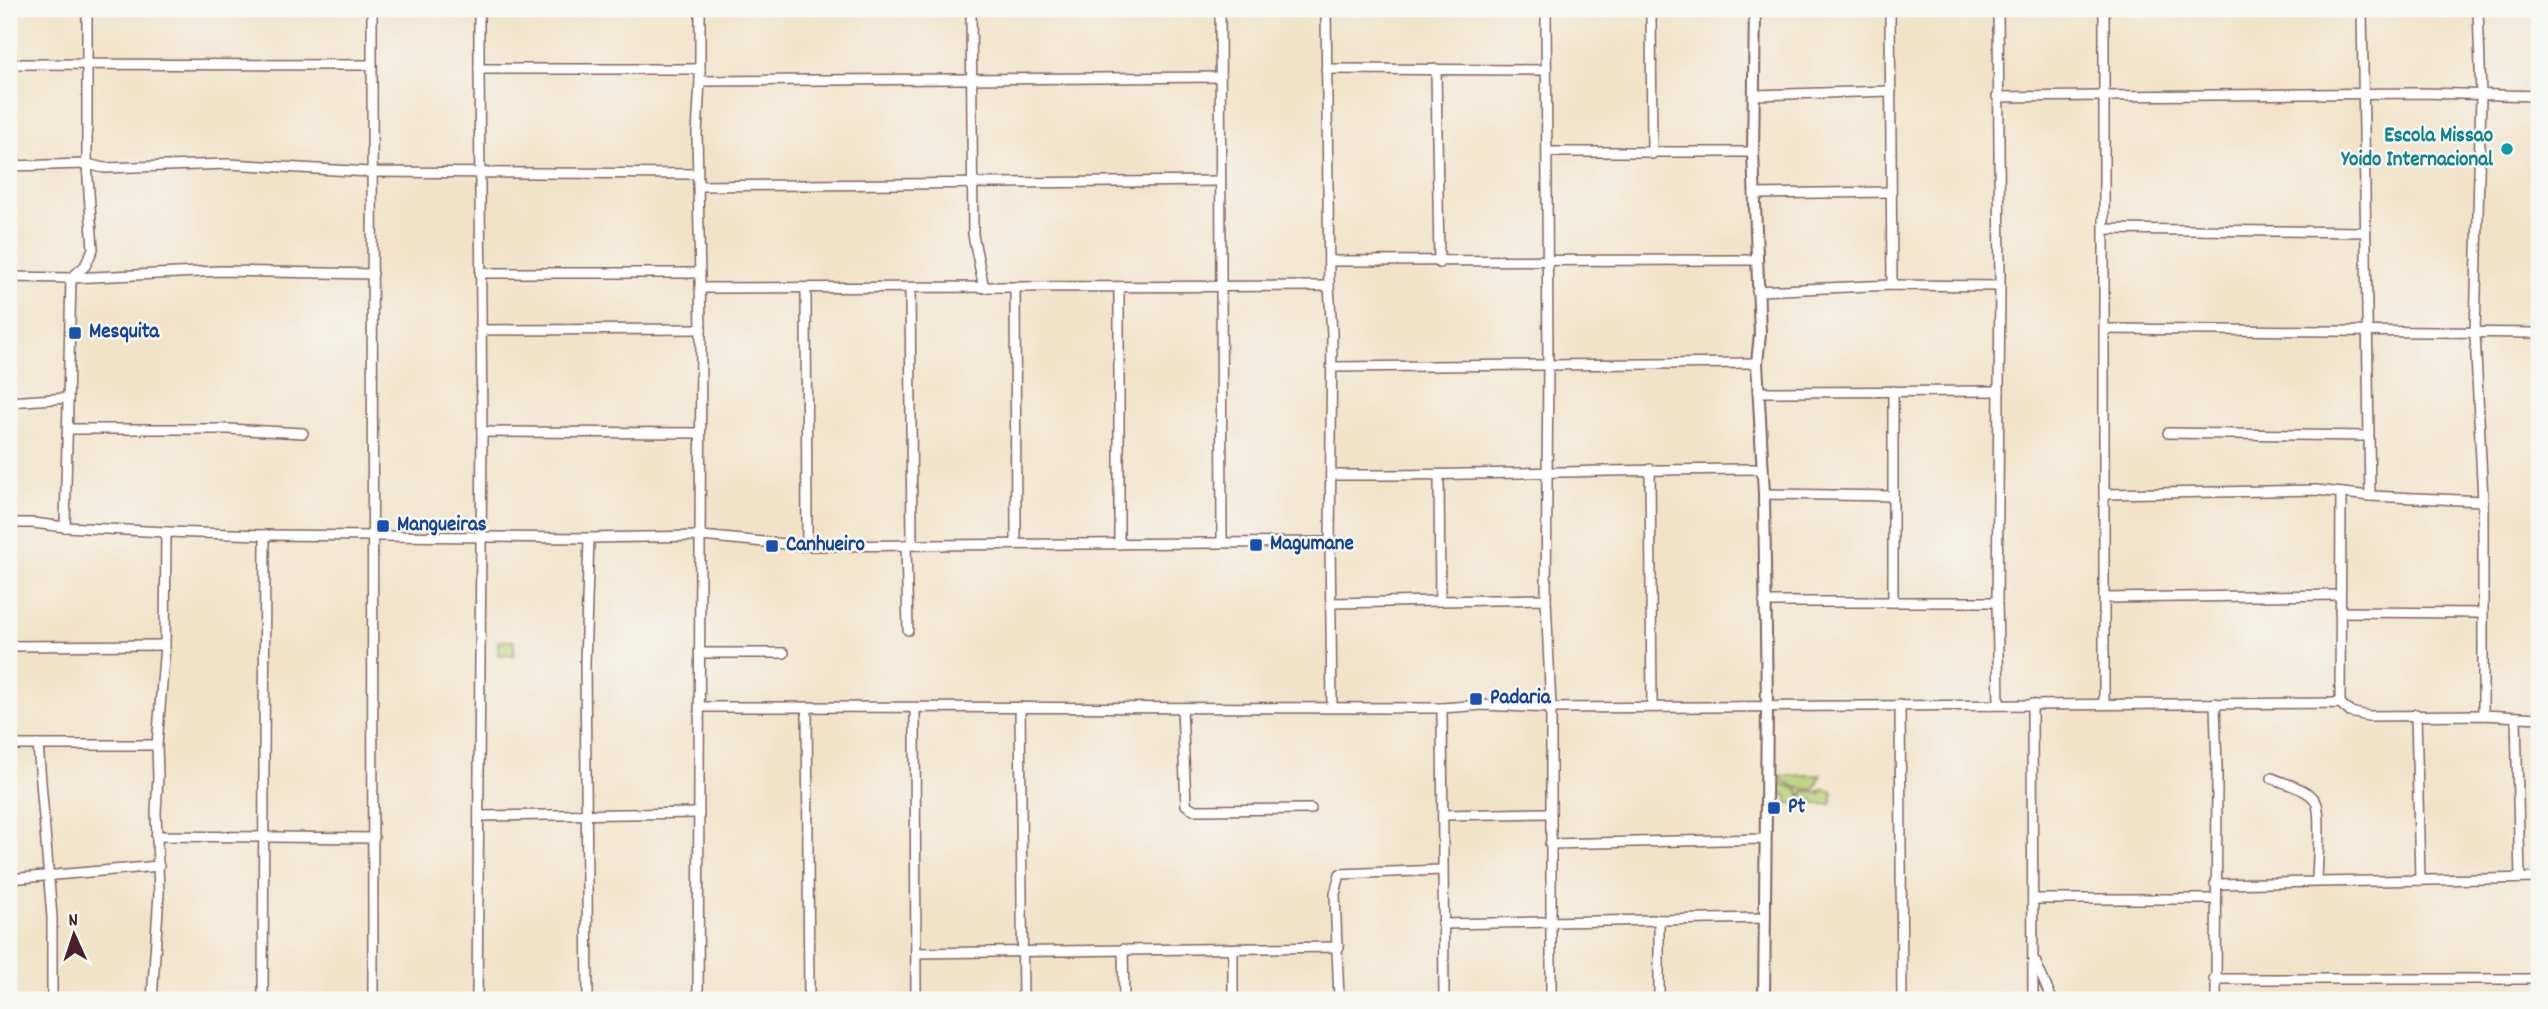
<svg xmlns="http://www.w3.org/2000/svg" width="2548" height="1009" font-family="Dekko,sans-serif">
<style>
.green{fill:#b8d278;stroke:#817852;stroke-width:2}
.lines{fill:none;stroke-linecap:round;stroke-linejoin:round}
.minor-casing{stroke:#846462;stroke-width:12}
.tertiary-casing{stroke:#846462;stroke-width:14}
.minor{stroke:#fff;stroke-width:9}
.tertiary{stroke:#fff;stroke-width:10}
.culture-dot{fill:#0f9aa8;stroke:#f6f6f2;stroke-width:2.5}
.transit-dot{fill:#1a4fb4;stroke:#f6f6f2;stroke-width:2.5}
.labels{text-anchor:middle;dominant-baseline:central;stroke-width:5;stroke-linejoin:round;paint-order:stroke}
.culture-label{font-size:21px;font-weight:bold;fill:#0d838f;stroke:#f6f6f2;text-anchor:end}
.transit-label{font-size:21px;font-weight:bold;fill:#164399;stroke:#f6f6f2;text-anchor:start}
</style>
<rect width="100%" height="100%" fill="#f6f6f2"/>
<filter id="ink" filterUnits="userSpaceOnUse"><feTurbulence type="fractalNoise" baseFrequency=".0143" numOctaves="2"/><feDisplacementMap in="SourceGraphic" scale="14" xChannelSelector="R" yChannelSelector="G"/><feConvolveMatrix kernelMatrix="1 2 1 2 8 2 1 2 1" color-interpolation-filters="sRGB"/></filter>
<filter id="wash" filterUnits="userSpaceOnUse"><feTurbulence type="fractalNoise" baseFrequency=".00686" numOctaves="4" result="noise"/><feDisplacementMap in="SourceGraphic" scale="28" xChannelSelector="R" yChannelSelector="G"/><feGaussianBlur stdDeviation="1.57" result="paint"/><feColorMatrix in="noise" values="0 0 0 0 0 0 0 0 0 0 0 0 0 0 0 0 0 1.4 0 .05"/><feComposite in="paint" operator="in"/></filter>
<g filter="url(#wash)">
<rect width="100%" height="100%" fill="#f1e3c8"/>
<g class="green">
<rect x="498" y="641" width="16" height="14"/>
<path d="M1821,775l-6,14c-16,2 -28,-6 -39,-13z"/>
<path d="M1779,783l20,7 3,14h-15l1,-7 -11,-7 -1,-6z"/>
<path d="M1825,790l8,2 -2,12h-18l-1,-5 -8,-1 -2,-3 1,-4 14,1 5,3 -3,-4z"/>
</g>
</g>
<g filter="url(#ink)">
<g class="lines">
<defs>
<g id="minor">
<path d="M372,9l1,991"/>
<path d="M479,9v60h221"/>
<path d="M971,9l2,226 11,53"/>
<path d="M1220,9l2,532"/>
<path d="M1326,9l3,277 3,48 -2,208 2,165"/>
<path d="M1546,9l2,357 -2,233 5,109v292"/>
<path d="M1651,9l1,145"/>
<path d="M1890,9l2,276"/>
<path d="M1998,9l2,277 -3,316 2,102"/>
<path d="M2362,9l8,487"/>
<path d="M2478,9l3,86 -6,239 8,167v214"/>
<path d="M9,64l362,1"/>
<path d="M1326,69l220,1"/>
<path d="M1436,69l3,194"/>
<path d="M700,81l520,-4"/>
<path d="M1755,95l136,-4"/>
<path d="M1997,97l424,-4 118,3"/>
<path d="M1548,152h205"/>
<path d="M9,166l78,-2 17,4 124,-4 142,8 327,2"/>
<path d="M698,186l522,-5"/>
<path d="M1754,194l136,-2"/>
<path d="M2106,229l259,3"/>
<path d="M1329,261l428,-1"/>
<path d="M480,273h220"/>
<path d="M9,277l62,1 149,-7 153,3"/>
<path d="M1015,287l1,257"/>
<path d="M700,288l629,-2"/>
<path d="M806,288l1,258"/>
<path d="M910,288l2,256"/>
<path d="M1757,291l135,-6 108,1"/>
<path d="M2105,329l434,4"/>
<path d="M480,330l221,-1"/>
<path d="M1332,367l425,-4"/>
<path d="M1893,391v211"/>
<path d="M1759,392l240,-1"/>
<path d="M9,402l59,-4"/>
<path d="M69,429h159l75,4"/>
<path d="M482,432l218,1"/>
<path d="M2168,433l200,3"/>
<path d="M1650,469l2,236"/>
<path d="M1331,475c144,1 287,-6 430,-6"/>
<path d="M1439,476l1,125"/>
<path d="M1764,494l128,2"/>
<path d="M2105,494l211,-4 54,6 113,5"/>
<path d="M9,523h24l32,4 101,5 99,3 324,3 112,-2 106,10 523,-4"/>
<path d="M65,527l6,-249 14,-12 8,-17 -6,-85v-155"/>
<path d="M1119,544v-257"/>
<path d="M906,545l2,85"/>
<path d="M2104,598l236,-3"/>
<path d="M1764,602h233"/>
<path d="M1331,603l215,-4"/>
<path d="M2340,612l143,1"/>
<path d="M9,646l156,-1"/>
<path d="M699,653h85"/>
<path d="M2104,703v-694"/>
<path d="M2215,703l2,67 -1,230"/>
<path d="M2340,703l1,-210"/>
<path d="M2032,704l1,296"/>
<path d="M1900,705l2,295"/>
<path d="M700,707l742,1 41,-3 68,3 789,-5 10,9 18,4 115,-1 56,3"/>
<path d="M1020,707l3,293"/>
<path d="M807,708l2,292"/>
<path d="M1182,708l4,97 9,5 116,-1"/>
<path d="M1442,708l2,292"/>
<path d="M915,709l1,291"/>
<path d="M2416,714l4,166"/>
<path d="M2516,718l4,160"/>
<path d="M9,745h148"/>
<path d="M38,745l14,172v83"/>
<path d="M2272,778c13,6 38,11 44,24 6,12 1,63 1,78"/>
<path d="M1443,815l106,-2"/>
<path d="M480,816l219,-3"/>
<path d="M156,836l218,2"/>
<path d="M1550,844l215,-5"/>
<path d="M9,879l150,-13"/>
<path d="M2215,884l324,-6"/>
<path d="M2033,899h182"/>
<path d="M1442,924l323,-6"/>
<path d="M1123,949l1,51"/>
<path d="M916,953l423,-6"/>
<path d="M2035,961l17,39"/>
<path d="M2214,979h325"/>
<path d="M152,1000l7,-107 -3,-81 2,-35 -1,-32 8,-100 1,-113"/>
<path d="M263,1000l2,-465"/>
<path d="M477,1000l5,-568 -3,-363"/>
<path d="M588,1000l-3,-337 4,-125"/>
<path d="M698,1000l3,-671 -4,-195 3,-53v-72"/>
<path d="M1233,1000v-50"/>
<path d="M1339,1000l-4,-106 5,-20 102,-4"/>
<path d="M1659,1000v-80"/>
</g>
<path id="tertiary" d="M1755,9l-2,143 7,182 -3,29 7,131 3,212 -3,294"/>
</defs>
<use href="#minor" class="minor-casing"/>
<use href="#tertiary" class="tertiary-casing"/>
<use href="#minor" class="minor"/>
<use href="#tertiary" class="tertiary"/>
</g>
</g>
<circle class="culture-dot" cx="2507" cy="149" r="7"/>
<g class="transit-dot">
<rect x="68" y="326" width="14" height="14" rx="3.5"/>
<rect x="376" y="519" width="14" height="14" rx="3.5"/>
<rect x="1249" y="538" width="14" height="14" rx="3.5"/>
<rect x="765" y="539" width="14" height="14" rx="3.5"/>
<rect x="1469" y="692" width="14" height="14" rx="3.5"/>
<rect x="1767" y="801" width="14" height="14" rx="3.5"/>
</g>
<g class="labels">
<g class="culture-label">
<text x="2493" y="137">Escola Missao<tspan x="2493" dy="24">Yoido Internacional</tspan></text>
</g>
<g class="transit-label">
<text x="89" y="333">Mesquita</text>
<text x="397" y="526">Mangueiras</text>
<text x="1270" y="545">Magumane</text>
<text x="786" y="546">Canhueiro</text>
<text x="1490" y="699">Padaria</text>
<text x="1788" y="808">Pt</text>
</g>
</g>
<rect width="2548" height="1009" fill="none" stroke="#f6f6f2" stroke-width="35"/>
<g transform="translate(74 935) rotate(357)" stroke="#f6f6f2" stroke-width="5" paint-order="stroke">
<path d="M0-5L12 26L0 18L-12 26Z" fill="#4a1f2b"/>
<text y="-10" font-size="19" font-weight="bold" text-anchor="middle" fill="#4a1f2b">N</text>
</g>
</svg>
